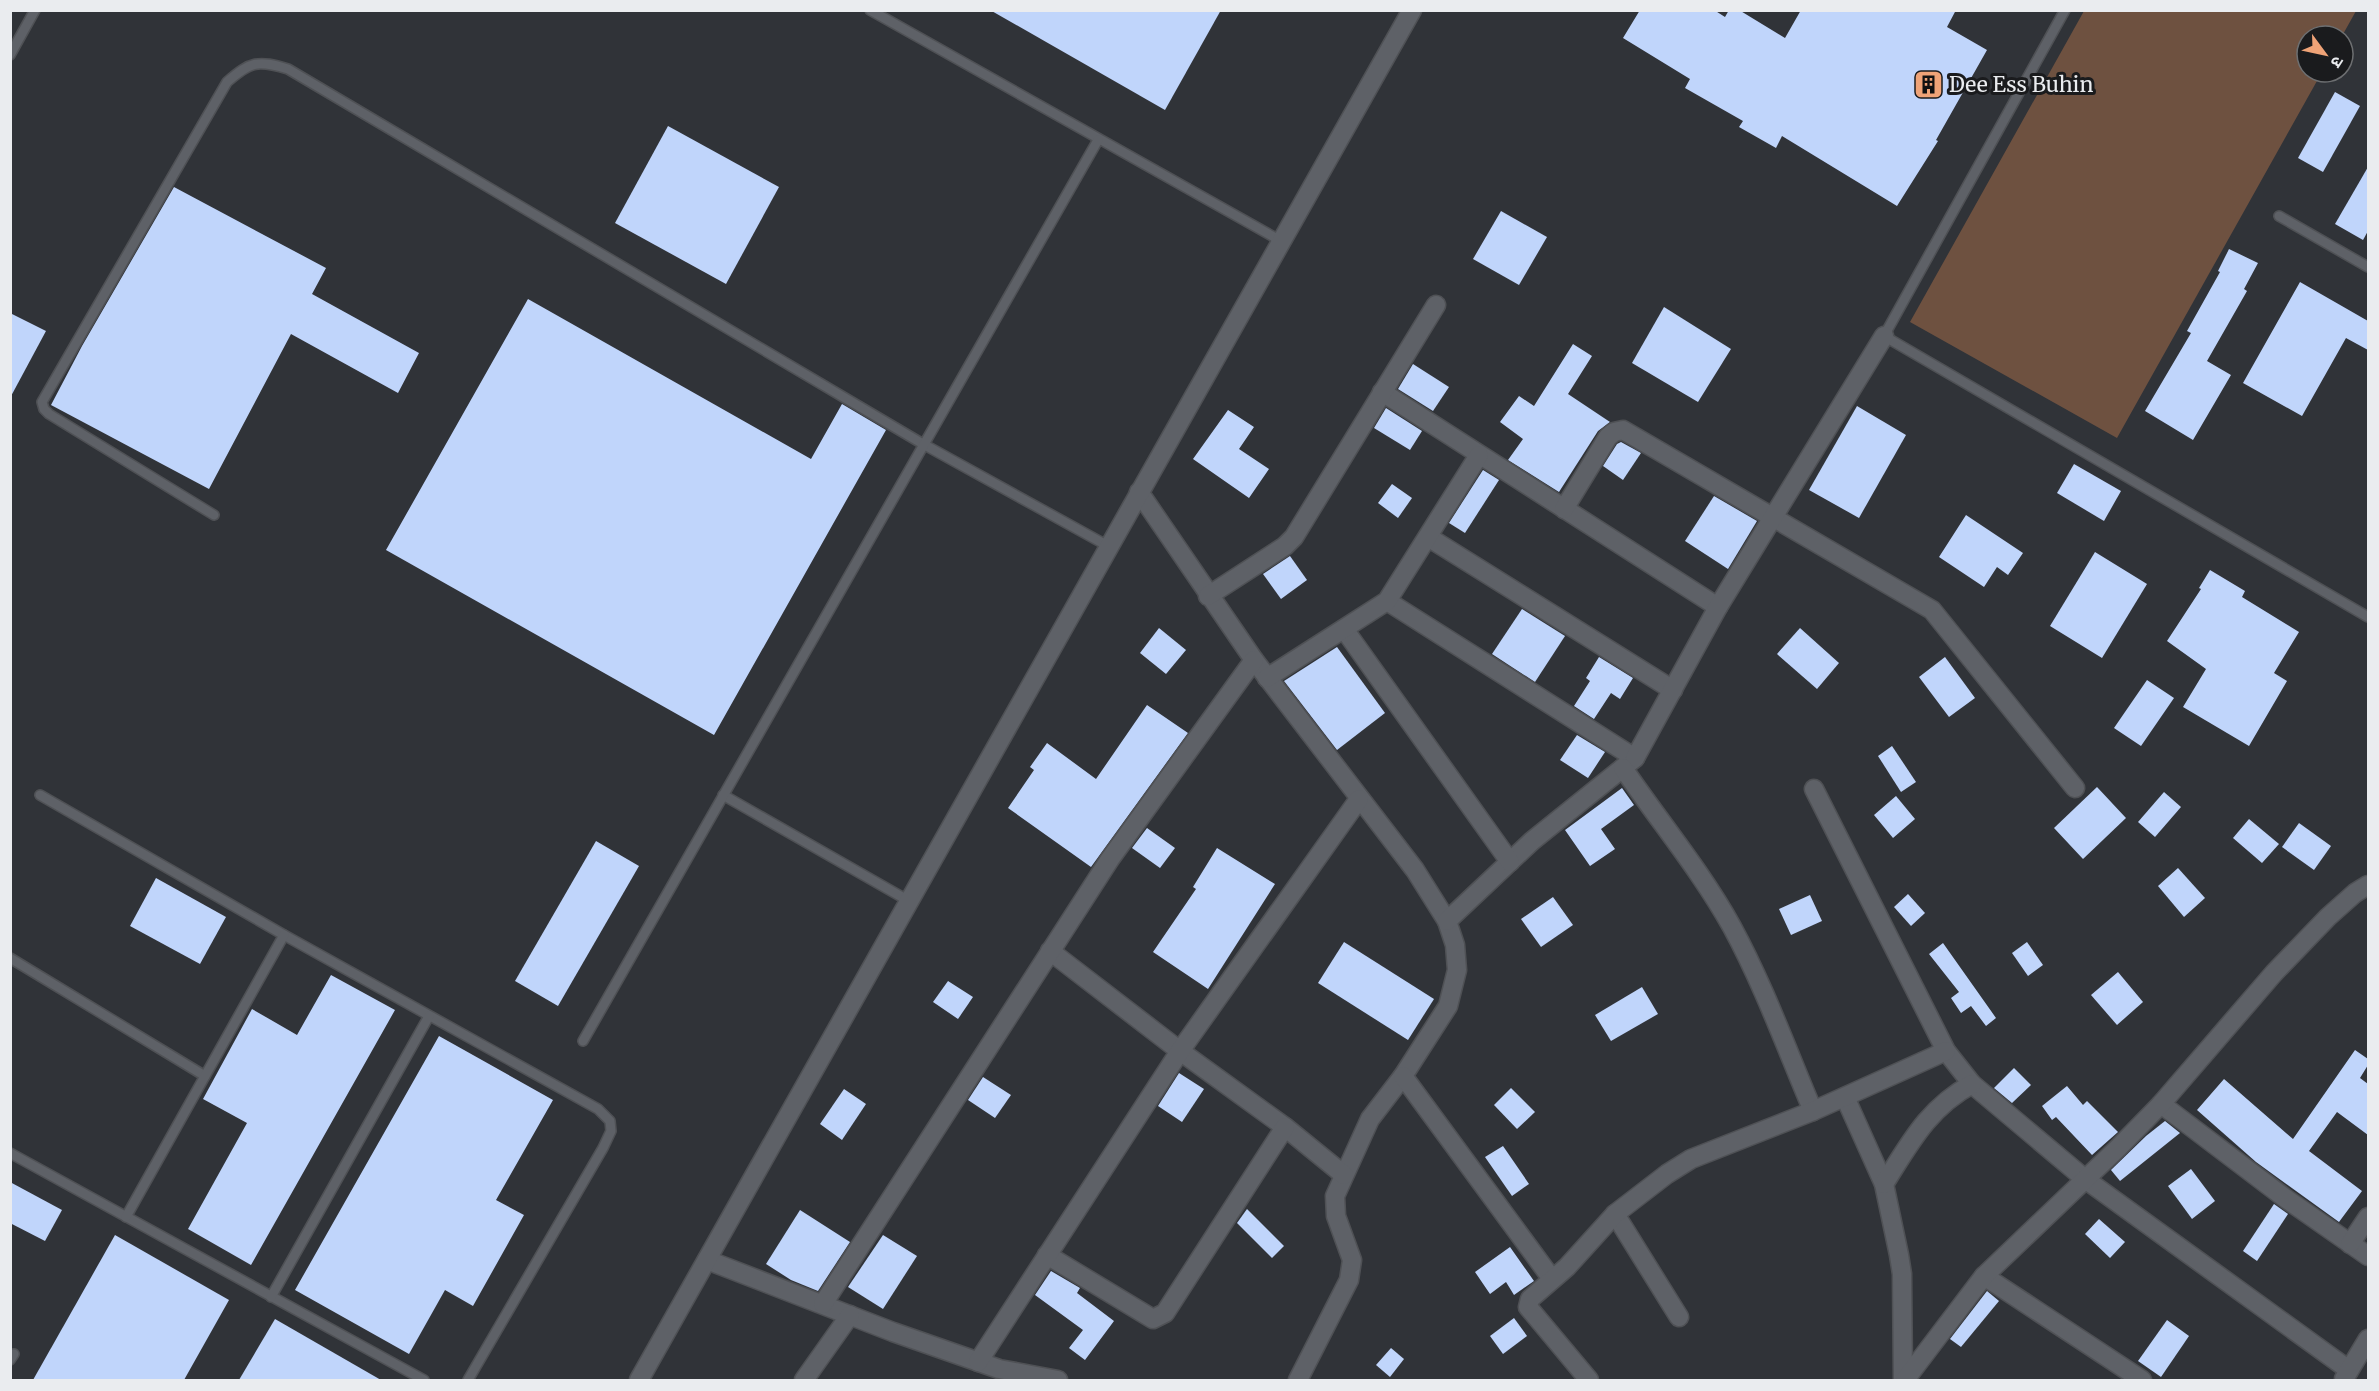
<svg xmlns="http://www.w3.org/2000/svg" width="2379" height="1391" font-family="Merriweather,'Noto Sans Devanagari',serif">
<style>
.green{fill:#6e5140}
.building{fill:#c0d5fb}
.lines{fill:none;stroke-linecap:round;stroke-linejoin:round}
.lane-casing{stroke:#4f5155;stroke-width:12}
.street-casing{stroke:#4f5155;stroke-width:21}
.lane{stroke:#5e6167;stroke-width:9}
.street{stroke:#5e6167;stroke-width:18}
.labels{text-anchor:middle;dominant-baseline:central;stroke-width:6;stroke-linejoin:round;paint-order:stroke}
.poi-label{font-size:21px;fill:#eaecef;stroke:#1a1b1d;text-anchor:start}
</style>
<rect width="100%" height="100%" fill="#303338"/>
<path class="green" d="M2084,11h272l-14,25h-35v36h15l-205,366 -207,-116z"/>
<g class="building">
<path d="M990,10h231l-56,100z"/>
<path d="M1640,10h74l11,7 4,-7h10l46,28 16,-28h155l-9,17 40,23 -51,90 2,1 -41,65 -115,-70 -6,12 -37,-21 4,-6 -58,-33 5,-9 -67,-41z"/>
<path d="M2335,92l25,14 -37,66 -25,-14z"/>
<path d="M668,126l111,61 -53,97 -111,-61z"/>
<path d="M2368,167v64l-5,9 -28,-16z"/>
<path d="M174,187l152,81 -14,26 107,59 -21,40 -107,-59 -82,155 -158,-84 31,-59z"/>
<path d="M1501,211l46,26 -28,48 -46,-26z"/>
<path d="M2229,249l29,14 -14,26 3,2 -40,70 24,14 -38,65 -48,-29 46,-78 -4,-2 33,-59 -2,-1z"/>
<path d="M2300,282l68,39v29l-22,-12 -44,78 -59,-33z"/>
<path d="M528,299l283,160 31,-55 44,26 -172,305 -328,-185z"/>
<path d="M1664,307l67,42 -33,53 -66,-39z"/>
<path d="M10,313l36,18 -36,67z"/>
<path d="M1573,344l19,12 -24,38 42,28 -12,9 -39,61 -51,-32 15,-21 -23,-17 19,-26 15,10z"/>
<path d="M1413,364l36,23 -16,24 -35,-22z"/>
<path d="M1857,406l49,29 -47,83 -50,-28z"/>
<path d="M1386,408l36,23 -12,19 -36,-22z"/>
<path d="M1228,410l26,17 -15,22 30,20 -20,29 -56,-39z"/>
<path d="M1621,442l20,11 -18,27 -20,-14 14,-22z"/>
<path d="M2074,464l47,27 -17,30 -47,-28z"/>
<path d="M1483,470l16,10 -34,53 -16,-10z"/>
<path d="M1392,484l20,14 -14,20 -20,-15z"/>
<path d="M1714,496l43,25 -29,48 -43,-28z"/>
<path d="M1966,515l57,38 -15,22 -11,-8 -13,20 -45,-30z"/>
<path d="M2095,552l52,32 -45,74 -52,-32z"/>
<path d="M1290,556l17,24 -26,19 -18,-25z"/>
<path d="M2210,570l35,21 -3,6 57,35 -25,41 13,8 -38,65 -66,-39 23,-38 -39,-28 34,-52 -2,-1z"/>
<path d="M1522,609l43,27 -30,46 -43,-28z"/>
<path d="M1159,628l27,22 -20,24 -26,-21z"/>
<path d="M1800,628l39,35 -22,26 -40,-35z"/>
<path d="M1337,647l48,66 -48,37 -53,-69z"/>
<path d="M1599,657l34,21 -13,21 -9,-6 -17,26 -20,-13 16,-25 -4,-3z"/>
<path d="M1945,657l30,41 -26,19 -30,-40z"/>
<path d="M2147,680l27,18 -33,48 -27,-18z"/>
<path d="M1147,705l41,28 -97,134 -83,-59 26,-38 -4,-3 17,-24 49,36z"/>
<path d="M1577,735l28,17 -17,26 -28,-18z"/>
<path d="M1892,746l24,36 -15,10 -23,-36z"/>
<path d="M2097,787l29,31 -43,41 -29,-31z"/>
<path d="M1622,788l12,17 -33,24 14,20 -25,17 -25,-36z"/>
<path d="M2164,792l17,15 -26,30 -17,-15z"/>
<path d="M1896,796l19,23 -22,19 -19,-23z"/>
<path d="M2249,819l30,25 -17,19 -29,-25z"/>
<path d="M2299,823l32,23 -17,24 -32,-23z"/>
<path d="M1147,828l28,20 -15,20 -28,-20z"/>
<path d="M596,841l43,25 -81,140 -43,-25z"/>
<path d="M1217,848l58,36 -67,105 -55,-37 43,-63 -3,-2z"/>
<path d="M2178,868l27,30 -21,19 -26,-31z"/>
<path d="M156,878l70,39 -26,47 -70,-38z"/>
<path d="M1908,894l17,19 -14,13 -17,-19z"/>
<path d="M1810,895l12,26 -31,14 -12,-26z"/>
<path d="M1553,897l20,28 -32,22 -20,-28z"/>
<path d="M1344,942l90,57 -26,41 -90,-57z"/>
<path d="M2027,942l16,23 -15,11 -16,-23z"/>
<path d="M1943,943l53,75 -10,8 -15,-20 -10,7 -10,-15 8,-6 -30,-38z"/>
<path d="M2118,972l25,30 -26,23 -26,-30z"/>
<path d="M331,975l64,35 -144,255 -63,-36 59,-106 -44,-24 49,-90 45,26z"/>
<path d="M948,981l25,16 -15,22 -25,-17z"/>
<path d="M1642,987l16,27 -47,27 -16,-26z"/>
<path d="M439,1036l114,64 -57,100 28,15 -51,91 -28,-16 -36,64 -114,-64z"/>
<path d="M2355,1050l13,9v6l-8,13 8,6v51l-31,-23 -28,39 53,40 -23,31 -83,-60 -59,-52 27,-31 69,60z"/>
<path d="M2014,1068l17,17 -19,18 -18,-15z"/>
<path d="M1179,1073l25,16 -22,33 -24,-16z"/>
<path d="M983,1077l28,18 -16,23 -27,-18z"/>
<path d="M2067,1086l16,19 4,-4 31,31 -26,23 -36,-38 -4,3 -10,-14z"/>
<path d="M1511,1088l24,24 -18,17 -23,-24z"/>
<path d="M844,1089l22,15 -24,36 -22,-16z"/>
<path d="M2165,1121l15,12 -60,48 -9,-11 35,-34z"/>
<path d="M1503,1146l26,38 -17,12 -27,-39z"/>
<path d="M2191,1169l24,32 -23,18 -24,-33z"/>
<path d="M10,1182l52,28 -17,31 -35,-18z"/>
<path d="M2274,1204l14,10 -31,47 -14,-10z"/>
<path d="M1247,1209l37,37 -12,12 -35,-35z"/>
<path d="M800,1210l50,32 -32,49 -27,-11 -25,-16z"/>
<path d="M2099,1219l26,23 -15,16 -25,-24z"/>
<path d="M115,1235l114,65 -45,80h-151z"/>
<path d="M883,1235l34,21 -34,53 -35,-22z"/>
<path d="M1510,1247l24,34 -20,14 -8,-13 -16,12 -15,-22z"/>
<path d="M1051,1271l29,17 -3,5 37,28 -29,39 -16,-12 14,-18 -48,-35z"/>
<path d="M1987,1291l12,10 -38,46 -11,-8z"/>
<path d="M1514,1318l13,18 -24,18 -13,-18z"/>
<path d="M275,1319l106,61h-142z"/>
<path d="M2167,1320l22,16 -28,41 -23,-16z"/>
<path d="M1391,1348l13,11 -14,18 -14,-12z"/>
</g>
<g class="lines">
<defs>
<g id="lane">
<path d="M870,10l411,231"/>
<path d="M2065,10l-181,326 484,281"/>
<path d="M10,55l25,-45"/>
<path d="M2279,216l89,51"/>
<path d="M214,515l-165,-101 -5,-5 -2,-7 185,-320c24,-21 31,-22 61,-13l635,375 185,102"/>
<path d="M40,795l244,140 314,174 12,12 1,10 -8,17 -135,232"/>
<path d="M723,795l186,106"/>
<path d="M10,958l195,118"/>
<path d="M583,1041l515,-901"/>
<path d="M10,1153l414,227"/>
<path d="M126,1217l158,-282"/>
<path d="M271,1297l158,-281"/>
<path d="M10,1360l4,-6"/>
</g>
<g id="street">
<path d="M1382,392l336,215"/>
<path d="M1139,492l115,168 161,210 32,51 8,24 2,25 -9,36 -45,70 -33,43 -35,77 1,20 16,44 -3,20 -51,100"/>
<path d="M1564,509l44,-72 6,-5 9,-2 309,180 143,178"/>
<path d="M1428,537l245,153"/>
<path d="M1208,596l77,-50 9,-9 142,-232"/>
<path d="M1387,601l248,157 -103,83 -85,80"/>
<path d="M1344,629l166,233"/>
<path d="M1267,678l120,-77 92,-146"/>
<path d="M1635,758l83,-151 166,-271"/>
<path d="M1623,768c36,53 78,103 109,159 32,59 55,123 81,184"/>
<path d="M1814,789l132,262 26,33 113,95 264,191"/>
<path d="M1050,951l130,100 105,76 59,48"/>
<path d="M1403,1076l149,203"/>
<path d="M1845,1097l39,87 15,71 3,19 1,106"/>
<path d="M2161,1104l124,94 83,58"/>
<path d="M1884,1184c26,-41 44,-76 88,-100"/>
<path d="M1615,1214l64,103"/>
<path d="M2350,1244l18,-27"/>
<path d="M1047,1255l106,64 12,-6 120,-186"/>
<path d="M707,1260l186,72 106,37 59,11"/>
<path d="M1984,1276l158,104"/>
<path d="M823,1304l287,-445 144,-199"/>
<path d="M978,1362l202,-311 179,-252"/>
<path d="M2344,1379l24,-40"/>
<path d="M639,1380l773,-1370"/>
<path d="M804,1380l46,-65"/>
<path d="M1589,1380l-61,-73 2,-8 37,-32 48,-53 52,-40 24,-15 122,-48 133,-60"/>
<path d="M1905,1380l79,-104 134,-128 43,-44 113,-131 54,-56 27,-24 13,-8"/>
</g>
</defs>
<use href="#lane" class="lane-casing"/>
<use href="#street" class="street-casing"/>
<use href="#lane" class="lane"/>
<use href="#street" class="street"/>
</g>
<defs>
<symbol id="building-square" viewBox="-11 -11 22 22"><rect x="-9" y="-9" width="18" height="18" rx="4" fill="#efa377" stroke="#1a1b1d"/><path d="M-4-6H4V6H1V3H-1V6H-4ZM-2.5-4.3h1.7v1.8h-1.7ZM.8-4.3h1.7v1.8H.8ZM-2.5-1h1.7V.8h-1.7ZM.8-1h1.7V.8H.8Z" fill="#111"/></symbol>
</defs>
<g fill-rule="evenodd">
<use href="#building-square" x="1912" y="68" width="33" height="33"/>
</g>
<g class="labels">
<g class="poi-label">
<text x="1949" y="84">Dee Ess Buhin</text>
</g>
</g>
<rect width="2379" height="1391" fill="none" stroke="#eaecef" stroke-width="24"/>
<g transform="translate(2325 54) rotate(123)"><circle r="28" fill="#1a1b1d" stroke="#6d6f71" stroke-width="1.5"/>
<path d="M0-4.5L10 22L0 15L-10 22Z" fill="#efa377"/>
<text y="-9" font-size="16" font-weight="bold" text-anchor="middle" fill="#eaecef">उ</text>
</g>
</svg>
